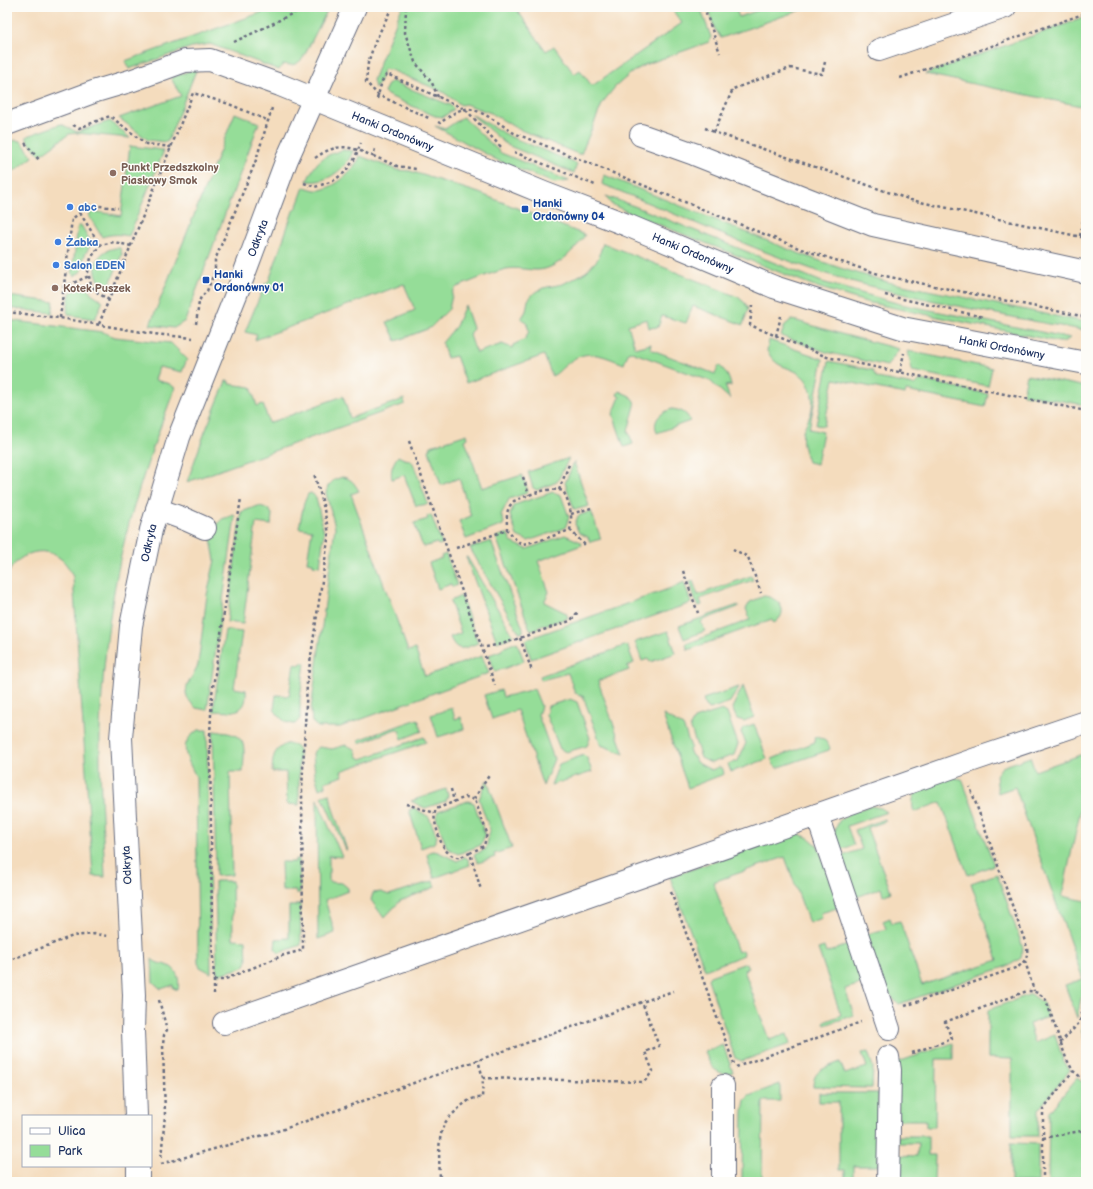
<svg xmlns="http://www.w3.org/2000/svg" width="1093" height="1189" font-family="'Balsamiq Sans',sans-serif">
<style>
.green{fill:#95dd98;stroke:#58867b}
.lines{fill:none;stroke-linecap:round;stroke-linejoin:round}
.minor-casing{stroke:#676c7f;stroke-width:24}
.path{stroke:#676c7f;stroke-width:2.5;stroke-dasharray:3 3;stroke-linecap:butt}
.minor{stroke:#fff;stroke-width:22}
.education-dot{fill:#8d6e63;stroke:#fdfcf7;stroke-width:1.5}
.shop-dot{fill:#3f7fe0;stroke:#fdfcf7;stroke-width:1.5}
.transit-dot{fill:#1a4fb4;stroke:#fdfcf7;stroke-width:1.5}
.labels{text-anchor:middle;dominant-baseline:central;stroke-width:3;stroke-linejoin:round;paint-order:stroke}
.street-label{font-size:11px;fill:#1b2f5e;stroke:#fdfcf7}
.education-label{font-size:11px;font-weight:bold;fill:#785e54;stroke:#fdfcf7;text-anchor:start}
.transit-label{font-size:11px;font-weight:bold;fill:#164399;stroke:#fdfcf7;text-anchor:start}
.shop-label{font-size:11px;font-weight:bold;fill:#366cbe;stroke:#fdfcf7;text-anchor:start}
</style>
<rect width="100%" height="100%" fill="#fdfcf7"/>
<filter id="ink" filterUnits="userSpaceOnUse"><feTurbulence type="fractalNoise" baseFrequency=".025" numOctaves="2"/><feDisplacementMap in="SourceGraphic" scale="8" xChannelSelector="R" yChannelSelector="G"/><feConvolveMatrix kernelMatrix="1 2 1 2 8 2 1 2 1" color-interpolation-filters="sRGB"/></filter>
<filter id="wash" filterUnits="userSpaceOnUse"><feTurbulence type="fractalNoise" baseFrequency=".012" numOctaves="4" result="noise"/><feDisplacementMap in="SourceGraphic" scale="16" xChannelSelector="R" yChannelSelector="G"/><feGaussianBlur stdDeviation="0.9" result="paint"/><feColorMatrix in="noise" values="0 0 0 0 0 0 0 0 0 0 0 0 0 0 0 0 0 1.4 0 .05"/><feComposite in="paint" operator="in"/></filter>
<g filter="url(#wash)">
<rect width="100%" height="100%" fill="#f4dcbd"/>
<g class="green">
<path d="M277,7h52l-26,51c-6,7 -11,8 -20,6l-4,6 -69,-26 -18,3 -63,22 -4,-8z"/>
<path d="M402,7h113l31,44 8,-5 20,28 6,-4 12,16 90,-63 -12,-16h30l11,30 -2,5 -65,23 -14,9 -15,13 -12,15 -22,52h-3l-62,-26 -25,-15 -26,-9 -4,1 -18,-13 -52,-22 -7,-1c-3,6 -4,13 -8,19h-1l-2,-8z"/>
<path d="M707,7h28l4,10 28,-10h42l-88,31 -6,-9z"/>
<path d="M1086,17v90l-161,-33z"/>
<path d="M197,68l-29,73 -2,1 -18,-2 -29,-22 62,-22 -10,-18z"/>
<path d="M391,81l59,24 4,4 -11,8 -8,-1 -48,-21 -3,-3 3,-6z"/>
<path d="M235,113l24,10 -74,198 -11,7 -24,-3z"/>
<path d="M471,114l40,23 66,27 -3,9 -67,-28z"/>
<path d="M463,117l38,36 68,28 -15,2 -57,-23 -62,-34 10,3z"/>
<path d="M110,121l20,17 -53,-5 -8,1 -29,21 -13,-15v-4l34,-12 16,8z"/>
<path d="M15,140l6,1 12,16 -26,19v-30z"/>
<path d="M130,146l32,4 1,3 -34,83c-10,-2 -17,-2 -27,1l-13,-21 3,-5 29,5z"/>
<path d="M343,150l10,1c-7,18 -26,33 -46,30 9,-20 15,-25 36,-31z"/>
<path d="M360,156l37,14 13,1 69,22 106,42c-10,15 -29,35 -48,35 -11,0 -20,-3 -31,-1 -16,4 -33,12 -49,18l-4,4 -4,18 -19,19 -34,13 -9,-19 28,-12 -11,-26 -149,56 2,-5 -12,-3 20,-48 4,-3 24,-70 4,-5 7,-19c5,1 11,4 16,3 16,-3 35,-19 40,-34z"/>
<path d="M604,175l191,77 45,16 48,14 197,40 -2,8c-47,-8 -93,-17 -139,-27 -42,-9 -83,-18 -124,-31 -74,-25 -145,-59 -218,-88z"/>
<path d="M606,196l28,10 188,76 78,22 171,34 -8,4h-4l-193,-40 -49,-15 -185,-73 -21,-10z"/>
<path d="M81,225l11,19c-7,8 -10,16 -10,27l-8,5 -2,-2 6,-48z"/>
<path d="M603,243l135,54 7,6 3,6 -5,16 -50,-19 -7,17 -24,-7 -4,11 -9,1 -2,-9 -19,6 7,23 16,-4 -1,5 65,25 4,-9c7,7 10,11 12,21l-6,-1 5,14 -20,-18 -81,-30 -5,13c-21,-8 -38,-17 -57,0 -6,4 -8,9 -15,12l-8,-21 -78,28 -10,-27 -9,2 -5,-15 14,-17 9,-21 8,23 -3,7 6,18 26,-9 10,4 1,-3 12,-6 4,-8 -3,-10 -5,-2 5,-8 2,-11 6,-7 9,-5 20,-4 23,-12 12,-13z"/>
<path d="M115,248h5l2,6 -12,30 -8,1c-12,-16 -7,-33 13,-37z"/>
<path d="M85,283l6,10 12,8 -8,18 -26,-4 -2,-4 3,-18z"/>
<path d="M7,296l47,6 -2,11 -45,-5z"/>
<path d="M7,320l96,12 12,5 56,6 16,16 -5,13 -23,-5 -4,13 15,4 5,4c-17,44 -33,89 -46,135 -18,67 -26,137 -29,206 -1,49 3,99 5,148l-12,-1 -20,-299c-3,-7 -6,-13 -12,-18 -19,-16 -46,-4 -54,17z"/>
<path d="M791,320l6,1 44,13 58,15 -12,17 -61,-14 -45,-16 4,-11z"/>
<path d="M769,340l54,19 -14,70 14,3 -6,32 -9,-2c-3,-10 -7,-19 -5,-30 1,-5 4,-9 6,-14 6,-13 4,-27 -3,-38 -7,-9 -17,-11 -26,-15 -6,-3 -10,-9 -13,-14z"/>
<path d="M908,351l84,17 -4,18 -76,-15z"/>
<path d="M829,361l43,9 5,8 37,7 7,-5 67,14 -3,13 -79,-16 -1,3 -71,-15 -10,47 -8,-1z"/>
<path d="M1027,375l59,12v17l-1,1 -62,-11z"/>
<path d="M226,381h3v3l22,3 6,19 6,-2 6,19 74,-27 7,22 54,-19 1,5 -218,78 18,-50z"/>
<path d="M619,391l11,5 4,5 1,5 -7,25 5,13 -9,3 -11,-33 7,-17 -3,-2z"/>
<path d="M672,409c8,1 15,3 18,12l-33,12c-5,-13 3,-20 15,-24z"/>
<path d="M467,434l1,4 -3,2 17,48 40,-13 6,16 -1,2 -18,6 -8,16 3,7 -1,3 -37,14 -7,-18 12,-5 -12,-38 -18,7 -12,-34 2,-5z"/>
<path d="M398,456l6,3 6,1 3,3 15,41 -12,2 -12,-31 -12,4c-2,-9 1,-16 6,-23z"/>
<path d="M569,458l-12,24 -20,8 -4,-2 -5,-16z"/>
<path d="M574,462l15,44 -11,3h-4l-9,-26z"/>
<path d="M342,477c9,1 12,6 17,14l-8,3 57,157 7,-2 10,27 57,-20 7,17 -149,54h-22l-6,-5 -1,-12 24,-183 -9,-34 2,-7 6,-6z"/>
<path d="M553,492l8,3 8,22 -4,11 -37,13 -11,-5 -7,-21 4,-10z"/>
<path d="M311,493l5,4 8,36 -4,33 -7,-1v-2l-6,-1 5,-32 -13,-2 5,-25 4,-9z"/>
<path d="M258,506c7,1 10,2 14,8l-1,11 -15,-2 -13,101 -16,-2 14,-110z"/>
<path d="M591,511l10,28 -11,3 -2,-5 -9,-4 -4,-9 3,-8z"/>
<path d="M234,515l1,2 -28,193 -11,-2 -3,-3 -5,-6 -2,-6 1,-7 11,-21 9,-70 8,-35 -4,-21 4,-13 7,-7z"/>
<path d="M431,515l11,29 -4,1 -1,-2 -14,4 -9,-24 14,-4 -1,-3z"/>
<path d="M505,534h3l3,8 16,7 38,-14 16,7 1,3 -44,16 11,31 -5,10 22,11 2,5 -30,9v2l-6,1 -2,-1 -34,-92z"/>
<path d="M491,541l32,88v3l-3,1 -4,-5 -46,-80z"/>
<path d="M446,554l11,31 -4,2 -2,-3 -13,5 -9,-26 13,-5 -1,-2z"/>
<path d="M466,557h1l46,78 -2,2 -14,5z"/>
<path d="M751,576l2,4 -53,19 2,6 -3,1 -4,-6 -5,-19h3l5,14z"/>
<path d="M684,582l7,21 -160,56 -6,-19 149,-53z"/>
<path d="M461,596l17,47c-14,5 -21,11 -28,-6l11,-4 -11,-32z"/>
<path d="M764,596c16,2 26,17 10,27l-2,-4 -84,31 -2,-6 63,-24 1,-2 -4,-9 4,-7z"/>
<path d="M738,605v2l-35,13 -2,2 4,9 -21,8 -5,-13z"/>
<path d="M225,630l17,2 -8,56 12,2c2,25 -15,22 -33,21z"/>
<path d="M668,631l8,22 -26,9 -2,-3 -6,2 -7,-19z"/>
<path d="M517,642l7,19 -29,11 -6,-17 13,-5v-2z"/>
<path d="M627,645l7,18 -7,3 2,4 -31,11 26,73 -23,-9 -18,-49 -8,-3 -7,-20 -27,7 -1,-4z"/>
<path d="M301,663h4l-5,35v21l-5,5c-10,0 -15,-6 -21,-15l2,-14 13,1 5,-32 6,1z"/>
<path d="M743,686l11,31 -10,4 -7,-2 -5,-11z"/>
<path d="M739,687l-9,15 -20,7 -5,-3 -2,-7z"/>
<path d="M534,689l7,17 -3,9 16,44 -11,27 -26,-76 -25,9 -8,-24 17,-5 2,7z"/>
<path d="M570,699l7,3 13,36 -3,8 -21,6 -6,-3 -14,-34 2,-9z"/>
<path d="M452,708l3,11 6,-2 3,12 -26,8 -7,-22z"/>
<path d="M722,710l5,3 11,31 -4,11 -23,8 -10,-5 -11,-32 4,-7z"/>
<path d="M663,715l20,11 8,21 -2,3 3,6 2,1 2,5 15,8 8,-3 4,2 1,5 -36,14z"/>
<path d="M418,719l4,12 -20,8 -3,-9 -3,-1 -37,14 -1,-3z"/>
<path d="M754,724l13,35 -36,13 -3,-8 10,-3 8,-18 -5,-11 2,-4z"/>
<path d="M199,730h8l4,243 -11,-6 -2,-4 -2,-186c-9,-19 -20,-34 3,-47z"/>
<path d="M213,731c35,3 32,11 30,41h-13l2,103 -16,1z"/>
<path d="M424,737l2,5 -85,29 2,5 -18,6 1,4 -7,3 -4,-15 -2,-20 1,-3 5,-4 13,2 14,-4 9,4 3,8 3,2z"/>
<path d="M816,737l8,2 6,9 -1,2 -52,18 -4,-4 -1,-5 43,-17 -1,-4z"/>
<path d="M286,744h6l7,5v56l-12,-1 -1,-32h-14c1,-14 0,-21 14,-28z"/>
<path d="M1086,753v31l-24,112 24,5v72l-9,45 -12,-33 18,-6 -68,-192 -17,6 -2,-18 6,-8 28,-10 5,14z"/>
<path d="M584,755l3,3 5,14 -41,13 8,-21z"/>
<path d="M950,777l12,2 32,86 -26,10 -27,-73 -27,10c-8,-25 19,-29 36,-35z"/>
<path d="M487,780l25,68 -18,6 1,3 -17,6 -4,-8 12,-6 4,-19 -11,-31z"/>
<path d="M446,789l2,6 -2,6 -21,7 -14,-7z"/>
<path d="M330,794l2,12 15,44h-1l-24,-54z"/>
<path d="M317,799l25,58 -13,-1v26l13,1 6,5v3l-23,9 10,33 -17,6z"/>
<path d="M468,801l6,2 11,32 -4,10 -23,9 -11,-6 -11,-31 2,-6z"/>
<path d="M870,806l11,2 6,4 -40,14 7,19 -18,6 -3,-16 6,-14 10,-8z"/>
<path d="M414,808l15,9 8,20 -3,6 -13,5 -12,-38z"/>
<path d="M885,819l1,2 -19,7 24,64 -8,4 -2,-8 -27,10 -15,-41 23,-8 -7,-19z"/>
<path d="M799,834l10,4 9,8 22,61 -19,6 1,5 -13,5 -24,-66 -72,25 25,70 4,-2 2,5 -39,15 -35,-93 116,-41z"/>
<path d="M433,851l5,1 19,9 8,-4 3,2 2,6 -36,13 -7,-23 2,-3z"/>
<path d="M295,859h4l1,34h-4v-2h-14l-1,-29h14z"/>
<path d="M997,874l26,74 -2,10 -11,7 -111,39c-17,-11 -25,-50 -32,-70l19,-5 -3,-8 7,-3 2,5 8,-2 22,64 76,-25 -27,-77z"/>
<path d="M215,881h17l1,58 13,1 1,21 -3,6 -27,8z"/>
<path d="M433,881l2,6 -35,14 -16,17 -13,-18 2,-7 8,-1 8,3z"/>
<path d="M296,904h4l1,41 -22,8 -2,-2 -2,-3 1,-9 13,-1v-32h7z"/>
<path d="M853,943l14,39 -22,7 9,26 -29,10 -1,-3 17,-7 -23,-66 6,-2 2,6z"/>
<path d="M152,959c5,5 8,4 15,6 11,4 13,15 11,25l-5,-2v-3l-12,4 -8,-7z"/>
<path d="M746,963l2,5 -4,2 25,70 18,-6 3,10 -48,17 -7,-3 -27,-79 2,-3z"/>
<path d="M1031,994l12,9 5,14 -19,7 6,19 20,-8 8,25 7,10 -32,40v26h-26v-77l-24,-1v-48z"/>
<path d="M1086,1008v36l-5,-14z"/>
<path d="M953,1043v16h-17l-1,68h-9v-7h-28v-58z"/>
<path d="M723,1045l10,27c-17,5 -23,-6 -28,-20z"/>
<path d="M868,1052l5,15 -1,21 -59,-1c0,-18 13,-19 27,-25l5,12 22,-7 -5,-14z"/>
<path d="M1077,1078l9,7v97h-38l1,-70z"/>
<path d="M780,1084v17h-17l-1,78 -20,1 1,-69 2,-11 4,-4z"/>
<path d="M819,1093h59v73h-25v13h24v3h-32v-12h-6v-68h-20z"/>
<path d="M898,1136h30v19h7l-1,27h-36v-27l19,1 1,-13h-20z"/>
<path d="M1011,1143l27,1v38h-27z"/>
</g>
</g>
<g filter="url(#ink)">
<g class="lines">
<defs>
<g id="minor">
<path d="M879,50l126,-43"/>
<path id="s1" d="M7,124l89,-33 37,-11 52,-19 25,-1 70,25 264,108 83,32 147,62 128,41 184,35"/>
<path d="M641,135l53,19 179,71 213,47"/>
<path d="M157,509l30,11 18,8"/>
<path d="M817,815l72,214"/>
<path d="M224,1023l752,-264 110,-37"/>
<path d="M723,1086v96"/>
<path id="s2" d="M136,1116l-3,-85 1,-36 -13,-257 10,-112 20,-96 28,-93 64,-160 44,-118 68,-152"/>
<path d="M138,1166v16"/>
<path d="M888,1182l2,-112 -2,-13"/>
</g>
</defs>
<use href="#minor" class="minor-casing"/>
<g class="path">
<path d="M392,7l-17,35 -7,21 -2,19 12,13 53,24"/>
<path d="M406,7l-1,26 10,29 17,21 6,14"/>
<path d="M704,7l16,46"/>
<path d="M234,42l6,-3 26,-12 39,-20"/>
<path d="M825,62l-3,12 -32,-6 -57,21 -19,43 197,68 175,38"/>
<path d="M900,78l186,-65"/>
<path d="M377,99l5,-18 5,-7 78,35 37,39"/>
<path d="M438,122l2,1c7,-5 16,-13 25,-14 13,-2 38,17 49,24l287,116 84,27 201,41"/>
<path d="M73,125l6,3 31,-12 36,28 26,3"/>
<path d="M705,128l9,4"/>
<path d="M25,143l15,18"/>
<path d="M514,152l81,33"/>
<path d="M373,156l24,10 19,3"/>
<path d="M315,158c23,-16 34,-12 58,-2l2,-7"/>
<path d="M304,183l11,4 18,-6 11,-8 10,-13 7,-17"/>
<path d="M80,213l20,32"/>
<path d="M1080,236l6,-30"/>
<path d="M64,289l7,-5 18,-8"/>
<path d="M885,295l98,22"/>
<path d="M109,300l-11,-7 -7,-8 -3,-13 3,-14 9,-13 14,-3 17,4"/>
<path d="M752,305l-2,20 77,32 259,54"/>
<path d="M7,312l53,6 94,16 39,4"/>
<path d="M60,318l12,-99 18,-14 28,3"/>
<path d="M99,324l94,-231 36,11 40,17"/>
<path d="M196,324l3,-22 2,-5 6,-6 8,-20v-11l40,-97 17,-55"/>
<path d="M776,336l5,-20"/>
<path d="M900,372l4,-19"/>
<path d="M409,441l86,244"/>
<path d="M523,477l6,18"/>
<path d="M559,490l11,-28"/>
<path d="M571,514l20,-6"/>
<path d="M570,530l16,16"/>
<path d="M456,548l51,-18c0,-12 -2,-21 7,-29 15,-6 34,-15 49,-10 7,12 10,25 7,39l-29,10 -18,4c-9,-3 -10,-10 -16,-14"/>
<path d="M733,549l15,8 13,36"/>
<path d="M683,571l15,42"/>
<path d="M520,638l12,33"/>
<path d="M486,647l16,-3 68,-23 8,-9"/>
<path d="M210,735l2,-41 29,-196"/>
<path d="M210,766v-31l2,198 2,47h9l61,-25 19,-5 -1,-160 5,-107 22,-150 -8,-37 -7,-22"/>
<path d="M451,789l3,13"/>
<path d="M474,799l16,-25"/>
<path d="M406,804l29,9"/>
<path d="M470,853c-3,1 -7,3 -9,4 -15,2 -21,-16 -24,-27 -2,-8 -4,-14 -1,-21l30,-12 9,3 12,33 -3,13 -14,7 11,37"/>
<path d="M671,892l63,172"/>
<path d="M7,961l66,-25 21,-2 14,2"/>
<path d="M1025,961l9,30"/>
<path d="M214,980v14"/>
<path d="M159,1000l8,30 -3,5 -1,10 2,70 -4,43"/>
<path d="M905,1006l113,-39c8,-6 10,-11 9,-20l-57,-160"/>
<path d="M1060,1043l20,-21 6,-27"/>
<path d="M912,1053l40,-14 -7,-17 82,-31c8,0 13,2 19,9l20,58 7,13 13,10"/>
<path d="M736,1067l125,-45"/>
<path d="M483,1078l161,4 9,-11 -8,-19 14,-6 -17,-44"/>
<path d="M1043,1138l43,-8"/>
<path d="M161,1164l120,-34 392,-139"/>
<path d="M440,1182c0,-18 -4,-42 5,-59 3,-5 9,-10 13,-14 8,-7 13,-12 24,-11l1,-20 -5,-18"/>
<path d="M1043,1182v-73l30,-38"/>
</g>
<use href="#minor" class="minor"/>
</g>
</g>
<g class="education-dot">
<circle cx="113" cy="173" r="4"/>
<circle cx="55" cy="288" r="4"/>
</g>
<g class="shop-dot">
<circle cx="70" cy="207" r="4"/>
<circle cx="58" cy="242" r="4"/>
<circle cx="56" cy="265" r="4"/>
</g>
<g class="transit-dot">
<rect x="521" y="205" width="8" height="8" rx="2"/>
<rect x="202" y="276" width="8" height="8" rx="2"/>
</g>
<g class="labels">
<g class="street-label">
<text stroke="none"><textPath href="#s1" startOffset="410">Hanki Ordonówny</textPath></text>
<text stroke="none"><textPath href="#s2" startOffset="900">Odkryta</textPath></text>
<text stroke="none"><textPath href="#s1" startOffset="734">Hanki Ordonówny</textPath></text>
<text stroke="none"><textPath href="#s1" startOffset="1058">Hanki Ordonówny</textPath></text>
<text stroke="none"><textPath href="#s2" startOffset="576">Odkryta</textPath></text>
<text transform="translate(127 865) rotate(-93)">Odkryta</text>
</g>
<g class="education-label">
<text x="121" y="167">Punkt Przedszkolny<tspan x="121" dy="13">Piaskowy Smok</tspan></text>
<text x="63" y="288">Kotek Puszek</text>
</g>
<g class="transit-label">
<text x="533" y="203">Hanki<tspan x="533" dy="13">Ordonówny 04</tspan></text>
<text x="214" y="274">Hanki<tspan x="214" dy="13">Ordonówny 01</tspan></text>
</g>
<g class="shop-label">
<text x="78" y="207">abc</text>
<text x="66" y="242">Żabka</text>
<text x="64" y="265">Salon EDEN</text>
</g>
</g>
<rect width="1093" height="1189" fill="none" stroke="#fdfcf7" stroke-width="24"/>
<rect x="22" y="1115" width="130" height="52" fill="#fdfcf7" stroke="#a3aaba"/>
<rect x="30" y="1128" width="20" height="6" fill="#ffffff" stroke="#a3aaba"/>
<text x="58" y="1135" font-size="12" fill="#1b2f5e">Ulica</text>
<rect x="30" y="1145" width="20" height="12" fill="#95dd98" stroke="#a3aaba"/>
<text x="58" y="1155" font-size="12" fill="#1b2f5e">Park</text>
</svg>
